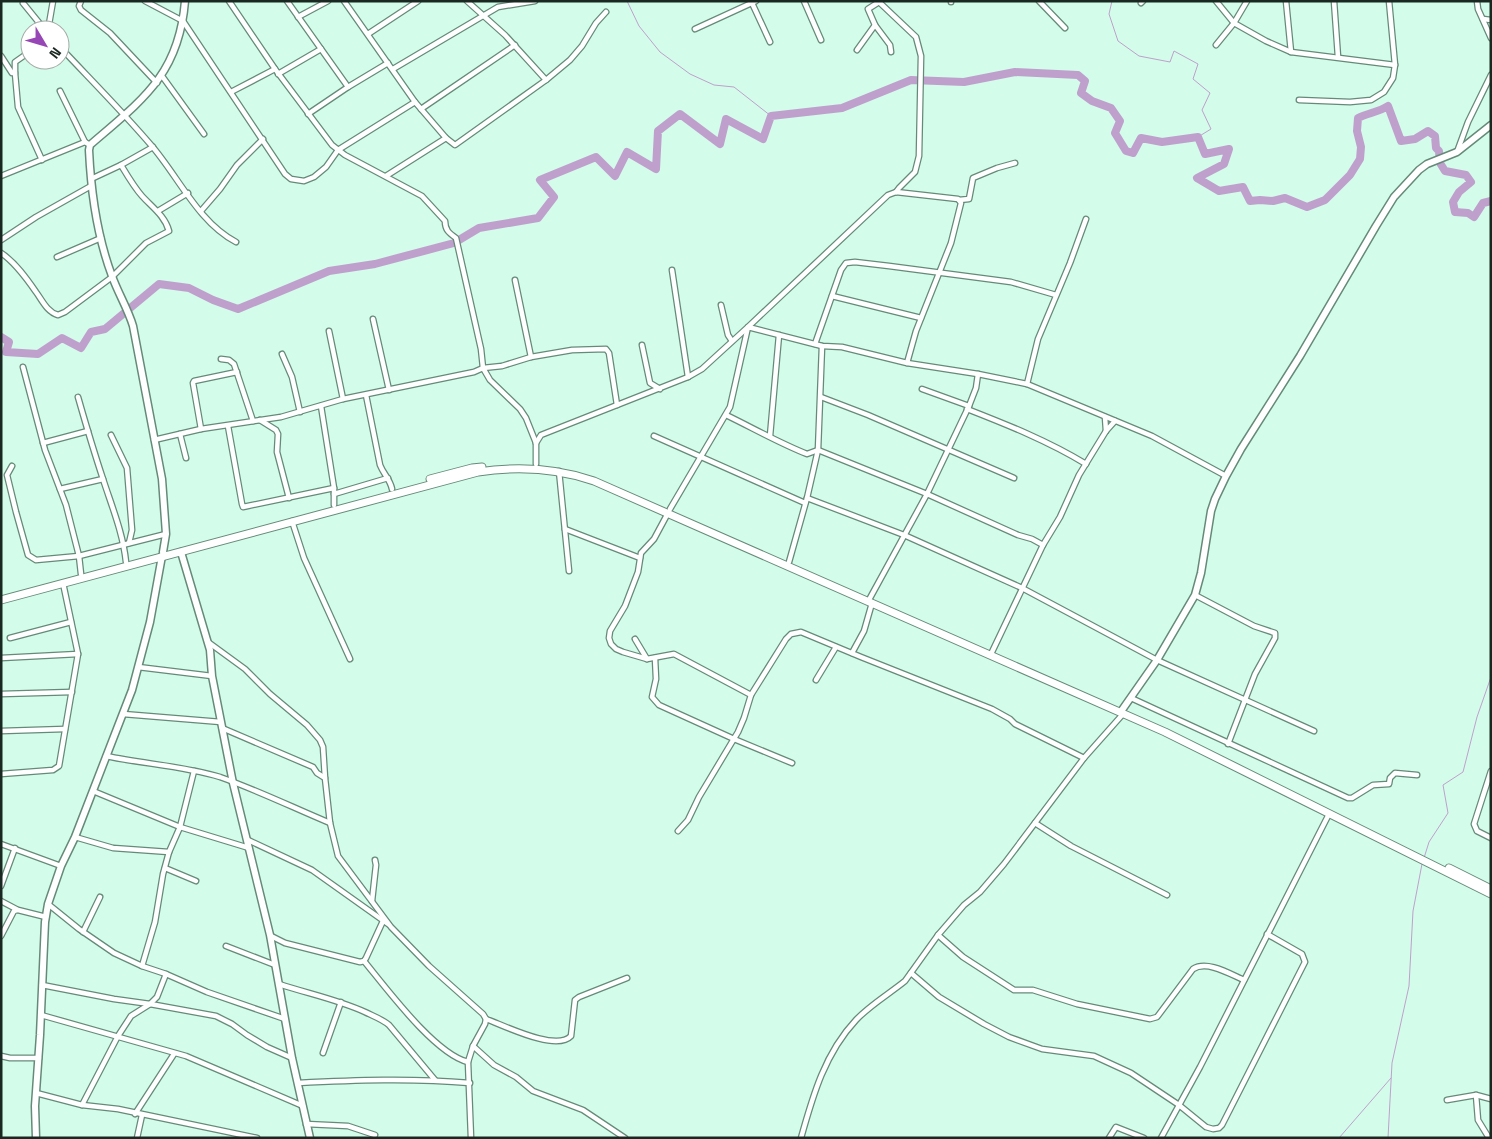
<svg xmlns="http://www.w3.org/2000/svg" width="1492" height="1139" font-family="'Space Grotesk',sans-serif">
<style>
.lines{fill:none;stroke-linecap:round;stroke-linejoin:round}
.stream{stroke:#bfa0cc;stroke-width:1}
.river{stroke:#bfa0cc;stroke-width:8}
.street-casing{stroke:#668a7a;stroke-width:7}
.secondary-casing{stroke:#668a7a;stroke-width:9}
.primary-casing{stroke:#668a7a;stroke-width:9}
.street{stroke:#fff;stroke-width:4.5}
.secondary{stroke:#fff;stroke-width:6}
.primary{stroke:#fff;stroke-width:7}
</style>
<rect width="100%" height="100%" fill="#d4fcea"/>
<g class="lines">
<g class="stream">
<path d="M627,1l12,25 21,26 30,22 24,11 20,2 37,29"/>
<path d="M1112,1l-3,13 9,27 21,15 31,6 4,-11 24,13 -5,15 17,14 -8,17 9,19 -13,8"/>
<path d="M1424,858l5,-16 19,-29 -5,-28 20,-13 14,-55 14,-40"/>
<path d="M1339,1138l52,-60"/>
<path d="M1388,1138l4,-75 17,-77 4,-75 9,-47"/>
</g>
<path class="river" d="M1,337l8,5 -3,10 32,2 24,-16 19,10 10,-16 14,-3 54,-45 30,4 24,12 25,9 91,-38 46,-7 79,-21 25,-15 59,-10 16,-21 -14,-17 56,-23 19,19 12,-24 29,17 2,-38 22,-17 40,30 6,-25 37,20 8,-23 71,-8 69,-28 53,2 51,-10 63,3 7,6 -4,12 11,8 19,7 9,13 -5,12 11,18 7,2 8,-15 21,4 36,-5 7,17 24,-5 -5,15 -27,14 22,13 24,-4 7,14 10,-1 13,1 12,-3 22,9 18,-7 25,-25 10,-16 1,-12 -4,-16 1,-13c10,-5 21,-6 30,-12l13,35 14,-2 13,-8 7,5 1,12 3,3 1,12 5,8 21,4 5,7 -12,10 -6,10 2,10 13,1 6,4 9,-14 8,-2"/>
<defs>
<g id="street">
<path d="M81,1l-2,5 2,4 29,23 47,50"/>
<path d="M145,1l38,20 102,153 6,5 13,2 10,-4 12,-10 12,-17 77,-48"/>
<path d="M229,1l46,68 57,76 13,10 77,41 23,25c0,9 4,12 11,17l25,111 2,19 7,12 30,29 6,9 10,25v21"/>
<path d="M287,1l61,86"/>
<path d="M344,1l71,101 31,36 9,7 91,-65 24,-20 12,-14 14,-23 10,-11"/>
<path d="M467,1l38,34 41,45"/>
<path d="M804,1l17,39"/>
<path d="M878,1l38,36 5,19 -2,100 -4,16 -16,16 -3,4"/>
<path d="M951,1v1"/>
<path d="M1039,1l26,27"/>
<path d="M1216,1l18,22 32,18 25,11 104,13"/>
<path d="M1286,1l5,51"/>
<path d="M1334,1l4,56"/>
<path d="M1477,1l1,8 13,29"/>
<path d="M879,2l-11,7 7,16 15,20 1,7"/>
<path d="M23,3l22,27"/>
<path d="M752,3l18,39"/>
<path d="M1141,3l2,-2"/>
<path d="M298,17l30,-16"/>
<path d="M1483,19l8,1"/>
<path d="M695,29l61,-28"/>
<path d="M48,30l5,-29"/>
<path d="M368,34l50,-33"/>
<path d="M1216,45l18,-22 13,-22"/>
<path d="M60,47c30,32 62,64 91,98 27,31 47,77 85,97"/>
<path d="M857,50l18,-25"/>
<path d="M1,56l11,17h3l3,34 24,53"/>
<path d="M36,60l2,1v-1"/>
<path d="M393,69l105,-62 37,-6"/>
<path d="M15,73v-11l10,-7 5,-1"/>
<path d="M278,74l43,-25"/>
<path d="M162,76l42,58"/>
<path d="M60,91l25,51"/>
<path d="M231,92l44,-23"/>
<path d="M1299,100l51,2 21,-2 13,-8 9,-14 2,-13 -6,-64"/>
<path d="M421,109l94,-64"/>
<path d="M308,114l40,-27 40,-24"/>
<path d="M1457,152l11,-30 23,-47"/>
<path d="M1,176l84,-34 5,3"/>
<path d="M386,176l60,-38"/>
<path d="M91,179l30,-14 32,-18"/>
<path d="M959,200l10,-1 4,-21 24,-10 18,-5"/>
<path d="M158,211l30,-18"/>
<path d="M201,211l19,-22 17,-24 26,-26"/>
<path d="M1,240l35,-23 55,-31"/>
<path d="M1,253c14,9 26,26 35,39 6,8 11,20 22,23l7,-3 47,-35 34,-34 23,-12c-4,-15 -17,-24 -27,-35 -8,-9 -15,-21 -21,-31"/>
<path d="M57,257l44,-19"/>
<path d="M672,270l16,107"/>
<path d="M515,280l16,77"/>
<path d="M832,296l89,22"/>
<path d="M721,305l7,30 4,6"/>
<path d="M373,319l16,71"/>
<path d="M329,331l14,68"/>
<path d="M815,344l26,-74 5,-7 9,-1 34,4 122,16 45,13"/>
<path d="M642,345l8,38 10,6"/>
<path d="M282,354l10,23 8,35"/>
<path d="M221,359l8,1 5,4 19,57"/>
<path d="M23,367l22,83 21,55 13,51 2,18"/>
<path d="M1027,384l11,-45 32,-76 16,-44"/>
<path d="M922,389l47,17"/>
<path d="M366,395l14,70c4,10 10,14 12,24"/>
<path d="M78,397c8,28 16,55 25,82 9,28 20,54 23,83"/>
<path d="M821,397l47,18 146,63"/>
<path d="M321,406l13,82v17"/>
<path d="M967,409c41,16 81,32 119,55"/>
<path d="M726,415c27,13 53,28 81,39l11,-4 109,44 91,41 14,4 11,6"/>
<path d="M1105,417l1,14"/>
<path d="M260,420l16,10 2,4 -1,18 12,46"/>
<path d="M228,426l14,78 1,3 91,-19"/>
<path d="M201,429l-8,-46 1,-2 43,-9"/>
<path d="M180,434l6,24"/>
<path d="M111,435l16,33 5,62 -3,13"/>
<path d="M654,436l151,67"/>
<path d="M770,436l9,-101"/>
<path d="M154,440l47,-11 80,-12 62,-18 131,-27 9,-4 19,-2 29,-9 41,-7 34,-1 3,4 8,52"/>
<path d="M43,443l45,-12"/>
<path d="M536,443l5,-8 147,-58 14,-8 46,-42 140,-132 8,-3 62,7 3,4 -10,40 -35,88 -9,32"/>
<path d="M12,466l-5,9 9,37 12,43 8,5 43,-4 87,-22"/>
<path d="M559,471l10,100"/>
<path d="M60,489l43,-10"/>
<path d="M334,494l54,-16"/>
<path d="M807,498l97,37 118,53 135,72 157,71"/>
<path d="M670,509l60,-102 18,-80 74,19 20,1 65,16 71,11 49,10 125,52 74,40"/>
<path d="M668,513l-14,26 -13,14 -3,19 -13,34 -15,25 -1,7 2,6 5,5 7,3 24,7 27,-5 77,41"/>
<path d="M292,521l12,37 46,101"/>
<path d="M565,529l75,29"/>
<path d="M789,562l18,-64 11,-48 4,-104"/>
<path d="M1195,595l59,31 21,7v5l-20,36 -27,70"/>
<path d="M870,598l57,-104 42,-88 7,-18 2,-14"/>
<path d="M10,638l61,-16"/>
<path d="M635,639l12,20"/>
<path d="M208,642l37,27 25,25 37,31 13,15 3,7 2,31"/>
<path d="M992,652l51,-107 17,-28 19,-42 27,-44 9,-10"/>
<path d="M852,653l12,-22 8,-28"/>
<path d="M1,658l77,-4"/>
<path d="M655,658l1,21 -4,18 7,8 75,34 58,24"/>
<path d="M138,667l74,9"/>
<path d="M816,680l20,-33"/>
<path d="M1,694l71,-2"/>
<path d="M1131,698l217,100h4l21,-13 16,-1 1,-6 5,-5 22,2"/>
<path d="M123,714l98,8"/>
<path d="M222,728l91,39 4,6 8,5 5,45 8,33 53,71 38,39 54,48 3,5 -1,5 -12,22 -5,16 3,76"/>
<path d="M1,731l64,-2"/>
<path d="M106,756c38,8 77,10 114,21 37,13 74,31 110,46"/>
<path d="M1491,771l-17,53 3,7 14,7"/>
<path d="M1,774l52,-4 6,-4 19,-112 -15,-71"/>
<path d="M93,791l87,36 69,21"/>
<path d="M1035,823l36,23 96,49"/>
<path d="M678,831l10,-11 11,-23 39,-65 6,-14 7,-23 35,-56 5,-5 10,-2 60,25 131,52 18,10 5,5 69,34"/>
<path d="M75,837l38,11 56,4"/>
<path d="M248,840l64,30 76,54"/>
<path d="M1,844l60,22"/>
<path d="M165,868l31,13"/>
<path d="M1,886l14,-38"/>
<path d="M1,901l17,9 28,7"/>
<path d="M372,901l4,-36 -1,-5"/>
<path d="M48,904l31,25 35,24 28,13 24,8 41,18 78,27"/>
<path d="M83,932l17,-35"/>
<path d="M938,935l25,22 51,33h19l44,14 73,15 7,-2 36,-48c14,-9 37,5 51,11"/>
<path d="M1,936l13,-25 3,-1"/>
<path d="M271,936l14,7 75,19 4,-1 2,-3 17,-37"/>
<path d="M226,946l49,19"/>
<path d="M364,961c23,28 71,93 104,101"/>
<path d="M142,966l13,-44 8,-48 6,-22 11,-25 14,-56"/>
<path d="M911,973l28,24 45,27 25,13 33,12 52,7 37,17 48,32 27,22 7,2 6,-1 3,-3 83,-163 -3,-8 -35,-20"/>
<path d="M279,984c30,10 57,15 86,28 8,4 17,7 24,13l46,55"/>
<path d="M42,985l72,14 36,5 66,12 16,8 15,11 20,12 25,11"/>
<path d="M41,1015l145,41 117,50"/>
<path d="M486,1019c17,6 70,33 85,17l4,-36 4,-3 48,-19"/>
<path d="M473,1046l21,19 22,12 17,14 50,19 42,28"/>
<path d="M323,1053l18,-51"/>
<path d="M1,1056l9,2h29"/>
<path d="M298,1083c57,-3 114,-5 172,0"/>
<path d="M36,1093l46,12 36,4 139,29"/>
<path d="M1476,1095l2,25 11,18"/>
<path d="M1447,1100l29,-5 15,4"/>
<path d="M82,1105l36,-69 13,-20 19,-12 7,-7 9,-23"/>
<path d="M135,1114l39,-60"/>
<path d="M306,1124l42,2 27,9"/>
<path d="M137,1138l5,-23"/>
<path d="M801,1138c12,-43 24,-85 55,-118 14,-15 33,-26 49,-39l33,-46 26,-30 16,-13 24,-28 80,-106 39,-44"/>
<path d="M1109,1138l7,-11 28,11"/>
<path d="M1161,1138l39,-71 129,-253"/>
</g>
<g id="secondary">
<path d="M163,552l3,-18 -4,-55 -29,-153c-5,-17 -15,-33 -21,-50 -15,-40 -21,-83 -23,-126l1,-5c52,-45 89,-70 95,-144"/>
<path d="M181,552l29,98 2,26 21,107 37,152 22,123 18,80"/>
<path d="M1122,710l35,-50 38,-65 6,-22 10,-62 4,-12 11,-23 15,-27 59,-93 76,-130 18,-29 25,-27 8,-6 30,-12 34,-27"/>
<path d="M36,1138l-1,-32 5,-71 5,-113 3,-18 13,-38 14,-29 57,-147 18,-68 12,-66"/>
</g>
<g id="primary">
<path d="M430,479l42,-11 10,-1"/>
<path d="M1,600l477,-128c40,-6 78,-4 116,9l571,251 326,162"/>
<path d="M1449,868l42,21"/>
</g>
</defs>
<use href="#street" class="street-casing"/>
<use href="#secondary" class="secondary-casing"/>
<use href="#primary" class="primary-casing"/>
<use href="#street" class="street"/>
<use href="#secondary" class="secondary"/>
<use href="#primary" class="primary"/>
</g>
<rect width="1492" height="1139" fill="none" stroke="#192821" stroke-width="5"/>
<g transform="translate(45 45) rotate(128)"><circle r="24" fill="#ffffff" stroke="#a3a9a6"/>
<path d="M0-4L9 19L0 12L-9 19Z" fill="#9746b6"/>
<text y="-8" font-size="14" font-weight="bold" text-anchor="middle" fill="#192821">N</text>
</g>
</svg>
